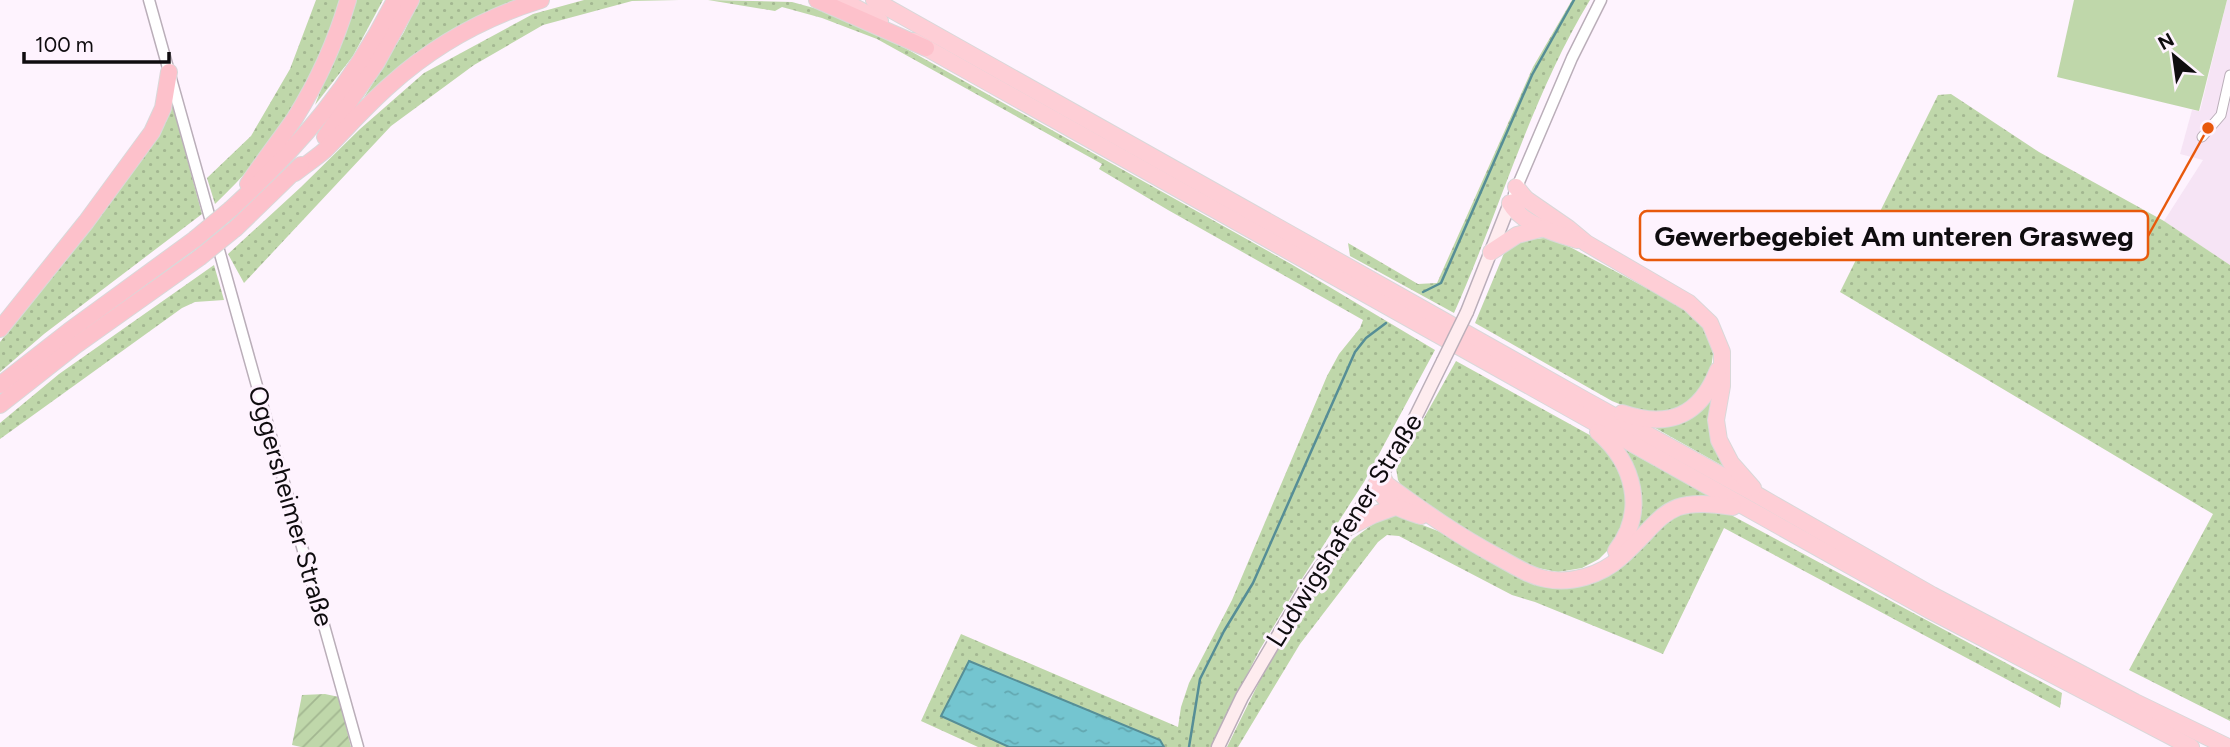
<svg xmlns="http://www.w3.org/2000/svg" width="2230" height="747" font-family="Figtree,sans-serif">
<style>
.built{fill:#f6e4f5}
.grass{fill:url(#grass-dots)}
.garden{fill:url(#garden-furrows)}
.pitch{fill:#bfd7aa}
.water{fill:url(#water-ripples);stroke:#568e96;stroke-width:2}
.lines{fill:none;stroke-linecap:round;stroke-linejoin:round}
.stream{stroke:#568e96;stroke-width:2.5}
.minor-casing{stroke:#baaeb9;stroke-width:11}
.tertiary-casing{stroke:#baaeb9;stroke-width:13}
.secondary-casing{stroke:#baaeb9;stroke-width:15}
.trunk-casing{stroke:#d9d8d9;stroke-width:18}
.motorway-casing{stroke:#d9d8d9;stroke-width:18}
.minor{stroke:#fff;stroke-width:9}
.tertiary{stroke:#fff;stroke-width:10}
.secondary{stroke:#feecef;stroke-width:12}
.trunk{stroke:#feced6;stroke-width:16}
.motorway{stroke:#fdc1cb;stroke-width:16}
.secondary-bridge-casing{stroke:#baaeb9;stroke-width:15;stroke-linecap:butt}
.motorway-bridge-casing{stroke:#d9d8d9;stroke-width:18;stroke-linecap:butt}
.secondary-bridge{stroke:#feecef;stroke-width:12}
.motorway-bridge{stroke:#fdc1cb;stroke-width:16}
.labels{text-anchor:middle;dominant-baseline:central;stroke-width:6;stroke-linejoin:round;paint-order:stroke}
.street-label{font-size:26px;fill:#0f0c0f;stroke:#fef3fe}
.leader{fill:none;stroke:#e8590c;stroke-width:2.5}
.callout-dot{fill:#e8590c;stroke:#fef3fe;stroke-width:2.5}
.callout{fill:#fef3fe;stroke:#e8590c;stroke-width:2.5}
.callout-label{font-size:28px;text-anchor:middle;font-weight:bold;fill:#0f0c0f}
</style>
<defs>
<pattern id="grass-dots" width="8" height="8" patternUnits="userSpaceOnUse" patternTransform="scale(1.75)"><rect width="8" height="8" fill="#bfd7aa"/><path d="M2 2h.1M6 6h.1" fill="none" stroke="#a3b791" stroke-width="1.8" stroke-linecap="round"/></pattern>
<pattern id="garden-furrows" width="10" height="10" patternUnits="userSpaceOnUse" patternTransform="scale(1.75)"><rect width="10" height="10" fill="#bfd7aa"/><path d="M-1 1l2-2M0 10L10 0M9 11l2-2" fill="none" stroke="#a3b791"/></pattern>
<pattern id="water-ripples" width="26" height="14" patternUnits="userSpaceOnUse" patternTransform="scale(1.75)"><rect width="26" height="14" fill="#74c5d0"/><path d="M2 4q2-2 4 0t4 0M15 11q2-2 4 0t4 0" fill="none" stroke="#63a8b1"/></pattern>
</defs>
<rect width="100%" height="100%" fill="#fef3fe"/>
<path class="built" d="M2227,0h3v265l-66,-44 39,-61 -23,-6 12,-44 8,1z"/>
<g class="grass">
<path d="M316,0h26c-10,25 -18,52 -29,76 -22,49 -60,91 -98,128l-8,-26 44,-42 39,-67z"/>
<path d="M355,0h28l-30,56 -38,49z"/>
<path d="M419,0h104l-71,30 -95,79 47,-77z"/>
<path d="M584,0h95l-47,1 -89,24 -69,40 -83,61 -147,157 -16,-29 73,-67 59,-58 64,-56 109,-59z"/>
<path d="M708,0l84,2 40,11 48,21 411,230 144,86 -71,132 -66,103 -39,66 -48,96h-233l-57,-26 40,-87 217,93 3,-20 8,-24 43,-83 95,-224 12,-22 21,-26 3,-8 -195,-110 -69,-41 3,-5 -225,-125 -55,-21 -40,-11 -7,4z"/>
<path d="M1572,0h18c-59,97 -90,210 -136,313l-104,-57 -2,-13 70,41 19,-1 96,-216z"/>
<path d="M1951,94l88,58 125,69 66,44v456l-101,-51 84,-156 -373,-222 98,-197z"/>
<path d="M171,99l31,115 -158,120 -44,38v-30l40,-52z"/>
<path d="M1545,238l25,9 112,60 19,17 8,14 4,16 -3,23 -23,30 -41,8 -34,-14 -137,-78 30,-72 17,-11z"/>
<path d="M214,265l10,35 -29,2 -13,6 -182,131v-16l59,-49z"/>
<path d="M1456,361l150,83 13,16 11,46 -17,39 -14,14 -17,9 -24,4 -30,-6 -89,-52 -36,-25 -5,-9 -2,-12z"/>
<path d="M1711,395l17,74 -78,-44z"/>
<path d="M1617,445l98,54 -28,-1 -69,57 16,-26z"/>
<path d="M1718,508l344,185 -2,15 -336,-180 -61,126 -128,-52 -23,-7 -113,-59 -12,-1 -9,7 -78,102 -62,103h-11l36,-73 45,-72 42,-61 30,-22 17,-4 51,20 78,46 38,8 29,-6 26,-17 59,-55z"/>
</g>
<path class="garden" d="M325,694l14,3 12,50h-50l-9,-2 10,-50z"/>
<path class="pitch" d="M2074,0h153l-28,111 -142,-34z"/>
<path class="water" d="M969,661l191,79 4,7h-155l-68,-31z"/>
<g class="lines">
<g class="stream">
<path d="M1423,292l18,-9 91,-208 42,-75"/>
<path d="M1189,747l11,-68 24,-48 29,-48 102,-231 11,-14 20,-15"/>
</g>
<defs>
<path id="minor" d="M2202,137l19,-22 9,-40"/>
<g id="tertiary">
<path d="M149,0l209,747"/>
<path d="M1514,194l58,-136 29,-58"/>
</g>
<g id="secondary">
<path d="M1467,312l43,-109"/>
<path d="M1218,747l24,-50 67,-114 40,-56 59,-95 35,-71"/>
</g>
<g id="trunk">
<path d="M842,0l38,21"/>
<path d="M874,0l711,400 174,96 173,99 203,107 93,45"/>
<path d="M914,41l1015,569 262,137"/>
<path d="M1516,187l10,12 42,29 18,15 103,60 21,20 12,29v34l-6,34 3,20 12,23 22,25"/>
<path d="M1526,199l-16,4c12,21 44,30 67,37"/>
<path d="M1491,252l26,-17 27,-7"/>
<path d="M1622,413c47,16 78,3 96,-43"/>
<path d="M1598,432c36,31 49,79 18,119"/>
<path d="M1382,475l4,9c37,27 71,51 112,73 15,8 31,19 48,22 26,5 55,-4 74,-21 46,-41 43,-63 113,-51"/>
<path d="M1386,484h-10c8,21 26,26 45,32"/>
<path d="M1349,527l24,-12 22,-8"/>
</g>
<g id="motorway">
<path d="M817,0l109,48"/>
<path d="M325,137l52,-75 34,-62"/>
<path d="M295,173c10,-8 21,-15 30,-23 22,-22 42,-45 65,-65 43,-39 96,-68 151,-85"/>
<path d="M248,184c15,-23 32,-44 47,-66 23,-37 41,-77 53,-118"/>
<path d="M231,209c70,-64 121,-124 164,-209"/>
<path d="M236,228l65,-63"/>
<path d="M0,329l86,-107 66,-90 11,-24 6,-36"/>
<path d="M0,385l69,-54 126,-92"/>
<path d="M0,405l75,-59 124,-88"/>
</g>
</defs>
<use href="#minor" class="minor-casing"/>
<use href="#tertiary" class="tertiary-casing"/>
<use href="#secondary" class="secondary-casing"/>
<use href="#trunk" class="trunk-casing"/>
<use href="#motorway" class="motorway-casing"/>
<use href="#minor" class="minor"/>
<use href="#tertiary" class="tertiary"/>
<use href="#secondary" class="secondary"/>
<use href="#trunk" class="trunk"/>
<use href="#motorway" class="motorway"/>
<defs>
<path id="secondary-bridge" d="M1443,361l24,-49"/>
<g id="motorway-bridge">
<path d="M195,239l36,-30"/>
<path d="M199,258l37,-30"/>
</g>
</defs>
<use href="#secondary-bridge" class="secondary-bridge-casing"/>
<use href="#motorway-bridge" class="motorway-bridge-casing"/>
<use href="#secondary-bridge" class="secondary-bridge"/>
<use href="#motorway-bridge" class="motorway-bridge"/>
</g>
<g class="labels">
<g class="street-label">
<text transform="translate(291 506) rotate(74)">Oggersheimer Straße</text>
<text transform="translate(1344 530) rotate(-58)">Ludwigshafener Straße</text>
</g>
</g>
<path class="leader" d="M2208 128L2148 236"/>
<circle class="callout-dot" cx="2208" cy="128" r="7"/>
<rect class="callout" x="1640" y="211" width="508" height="49" rx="7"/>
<g class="callout-label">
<text x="1894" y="246">Gewerbegebiet Am unteren Grasweg</text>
</g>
<g transform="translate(2174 56) rotate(331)" stroke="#fef3fe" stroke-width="5" paint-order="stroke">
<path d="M0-5L12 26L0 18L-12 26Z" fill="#0f0c0f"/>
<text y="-10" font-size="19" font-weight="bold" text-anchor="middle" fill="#0f0c0f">N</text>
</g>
<path d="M24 52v10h145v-10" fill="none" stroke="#0f0c0f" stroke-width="3.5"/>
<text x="35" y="52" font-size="21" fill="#0f0c0f" stroke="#fef3fe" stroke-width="5" paint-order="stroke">100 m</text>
</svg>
